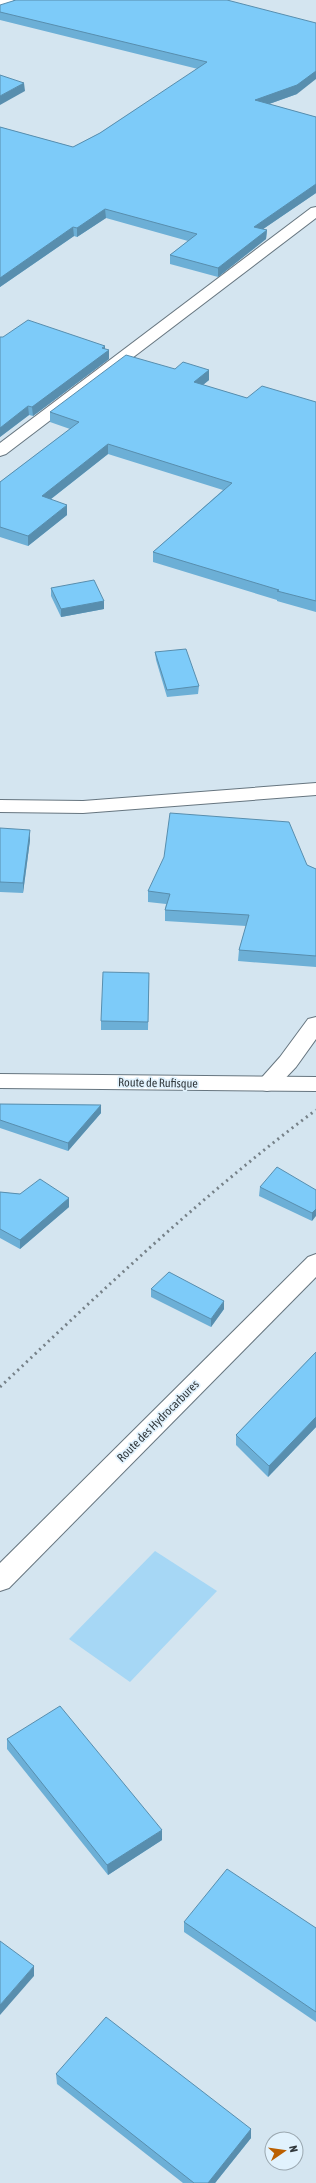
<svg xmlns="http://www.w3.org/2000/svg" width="316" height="2183" font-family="'Asap Condensed',sans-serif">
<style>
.green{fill:#a6d7f5}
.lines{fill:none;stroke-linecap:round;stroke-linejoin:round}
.minor-casing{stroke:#66757f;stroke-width:2}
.tertiary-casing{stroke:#66757f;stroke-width:2}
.secondary-casing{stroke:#66757f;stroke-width:2}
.minor{fill:#fff;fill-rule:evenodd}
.tertiary{fill:#fff;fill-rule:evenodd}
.secondary{fill:#fff;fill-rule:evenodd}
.rail{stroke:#768188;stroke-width:3;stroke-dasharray:2 4;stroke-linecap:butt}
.wall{fill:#6cafd6}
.shaded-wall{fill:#588eae}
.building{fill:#7dcbf9;stroke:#588eae}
.labels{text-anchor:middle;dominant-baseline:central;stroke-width:3.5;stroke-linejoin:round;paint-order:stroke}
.street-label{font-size:12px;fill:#32393d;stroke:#e1f2fd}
</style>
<rect width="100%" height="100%" fill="#d4e5f0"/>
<path class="green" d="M155,1551l62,40 -87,91 -61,-43z"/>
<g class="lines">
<defs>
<g id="minor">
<path d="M0,0h14l-10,9 -4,1z"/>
<path d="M316,207v11l-310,236 -6,2v-13l311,-235z"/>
<path d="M316,783v12l-233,18 -83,-1v-12l83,1z"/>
<path d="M316,1017v22l-20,28 -21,22 -8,2 -8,-2 -3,-5 24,-27 28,-38z"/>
</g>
<path id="tertiary" d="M316,1254v23l-307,311 -9,3v-28l308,-306z"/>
<path id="secondary" d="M0,1074l316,3v14l-316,-3z"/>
</defs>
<use href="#minor" class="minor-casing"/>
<use href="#tertiary" class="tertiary-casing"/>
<use href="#secondary" class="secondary-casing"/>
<use href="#minor" class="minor"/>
<use href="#tertiary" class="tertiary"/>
<use href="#secondary" class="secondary"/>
<path class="rail" d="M0,1387c102,-96 203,-193 316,-277"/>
</g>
<g class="wall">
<path d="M227,0l70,94 -28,10 47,13v76l-53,36 4,1 -1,9 -48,38 -48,-13v-9l18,-14 -82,-23 -29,19 -3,-1 -74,51v-160l73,20 27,-14 98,-64 -198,-49v-15z"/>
<path d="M0,337l105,12 4,10 -76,57 -4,-1 -29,22z"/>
<path d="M175,369l34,1v10l-6,5 44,13 69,4v210l-39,-11v-1l-124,-38v-10l70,-62 -115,-36 -57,45 16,16 -39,31 -28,-9v-55l70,-53 -20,-7v-10z"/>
<path d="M51,588l53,13v8l-43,8 -10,-21z"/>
<path d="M155,652l44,34 -1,8 -31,3 -11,-37z"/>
<path d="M0,828l30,12 -7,53 -23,-1z"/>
<path d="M307,865l9,4v98l-78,-6 1,-11 7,-24 -81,-5v-11l1,-6 -18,-2v-11z"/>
<path d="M149,981l-1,49h-47v-9z"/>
<path d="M0,1104l101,1v8l-33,38 -68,-23z"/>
<path d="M260,1187l56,3 -4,31 -53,-25z"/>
<path d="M0,1192l20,2 49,4v9l-49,42 -20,-11z"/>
<path d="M151,1289l73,20 -13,18 -60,-30z"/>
<path d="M316,1352v75l-48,50 -32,-32v-10z"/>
<path d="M7,1739l155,101 -54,35 -101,-126z"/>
<path d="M184,1922l132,6v94l-132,-90z"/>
<path d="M56,2074l195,55v9l-36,45h-32l-126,-99z"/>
</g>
<g class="shaded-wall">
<path d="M316,71v8l-19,15 -42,15v-9z"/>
<path d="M24,83l1,8 -25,14v-9z"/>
<path d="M316,184v9l-63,43 1,-9z"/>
<path d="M105,209l1,9 -29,19v-9z"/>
<path d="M73,227l1,9 -74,51v-9z"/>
<path d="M267,230l-1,9 -48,38v-9z"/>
<path d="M105,346v6l4,-2v9l-76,57 -1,-9z"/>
<path d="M209,370v10l-15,12v-10z"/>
<path d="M28,406l1,9 -29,22v-9z"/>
<path d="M108,444v10l-66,52v-10z"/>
<path d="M67,505v10l-39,31v-10z"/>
<path d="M104,601v8l-43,8v-8z"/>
<path d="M30,830v10l-7,53v-10z"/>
<path d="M101,1105v8l-33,38v-8z"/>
<path d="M69,1198v9l-49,42v-9z"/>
<path d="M316,1209v7l-4,5v-8z"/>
<path d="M224,1301v8l-13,18v-8z"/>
<path d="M316,1417v10l-48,50 1,-11z"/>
<path d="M162,1830v10l-54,35 -1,-10z"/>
<path d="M34,1966v10l-34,39v-10z"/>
<path d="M251,2129v9l-36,45h-7z"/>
</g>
<g class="building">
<path d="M16,0h211l89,23v48l-19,14 -42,15 61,17v67l-62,43 13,3 -49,38 -48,-13 27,-21 -92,-25 -28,19 -4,-1 -73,51v-151l73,20 27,-14 107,-71 -207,-50v-7z"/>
<path d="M0,75l24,8 -24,13z"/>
<path d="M28,320l77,26 -3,2 7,2 -77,57 -4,-1 -28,22v-91h3z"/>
<path d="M126,355l49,14 8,-7 26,8 -15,12 53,16 15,-12 54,16v199l-39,-10 2,-1 -126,-38 79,-69 -124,-39 -66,52 25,9 -39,31 -28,-9v-45l79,-60 -29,-10z"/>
<path d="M94,580l10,21 -43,8 -10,-21z"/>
<path d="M186,649l13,37 -32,4 -12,-38z"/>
<path d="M170,813l119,9 18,43 9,4v87l-77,-6 10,-35 -84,-5 5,-16 -22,-3 16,-34z"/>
<path d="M0,828l30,2 -7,53 -23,-1z"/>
<path d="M103,972l46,1 -1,49 -47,-1z"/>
<path d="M0,1104l101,1 -33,38 -68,-23z"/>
<path d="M277,1167l39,23v19l-4,4 -52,-26z"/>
<path d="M40,1179l29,19 -49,42 -20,-11v-37l20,2z"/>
<path d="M169,1272l55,29 -13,18 -60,-30z"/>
<path d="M316,1352v65l-47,49 -33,-31z"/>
<path d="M60,1706l102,124 -55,35 -100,-126z"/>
<path d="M227,1869l89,59v84l-132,-90z"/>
<path d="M0,1941l34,25 -34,39z"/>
<path d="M106,2017l145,112 -43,54h-14l-138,-109z"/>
</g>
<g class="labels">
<g class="street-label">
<text transform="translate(158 1083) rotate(1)">Route de Rufisque</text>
<text transform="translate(158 1421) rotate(-45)">Route des Hydrocarbures</text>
</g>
</g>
<g transform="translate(284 2151) rotate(77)"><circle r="19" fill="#e1f2fd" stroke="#9ba8b0"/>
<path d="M0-3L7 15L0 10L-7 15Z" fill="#bb6001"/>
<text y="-6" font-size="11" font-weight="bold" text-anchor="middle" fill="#32393d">N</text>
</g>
</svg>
